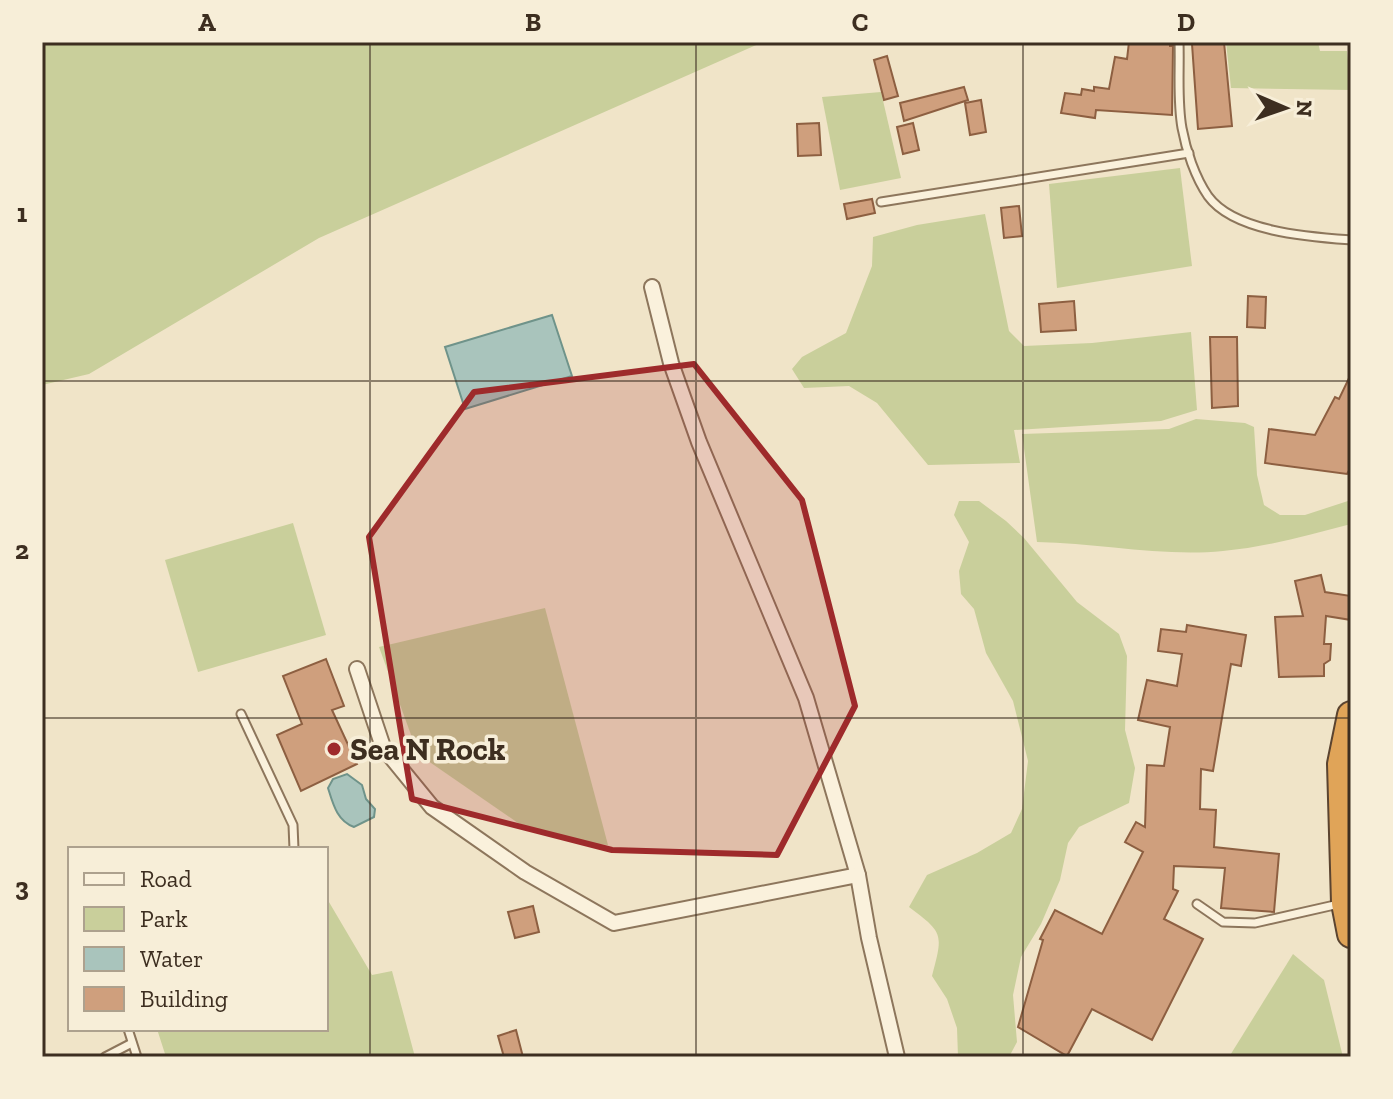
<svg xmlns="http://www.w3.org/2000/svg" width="1393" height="1099" font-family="'Zilla Slab',serif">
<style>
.green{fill:#c9cf9b}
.water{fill:#a9c4bc;stroke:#6f938a;stroke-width:2}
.building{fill:#cf9f7d;stroke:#8d5f41;stroke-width:2}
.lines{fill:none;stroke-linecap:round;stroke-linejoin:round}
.lane-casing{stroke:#8d765c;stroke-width:11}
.street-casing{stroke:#8d765c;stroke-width:18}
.highway-casing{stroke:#5b4430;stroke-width:30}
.lane{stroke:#faf1dc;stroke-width:7}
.street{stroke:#faf1dc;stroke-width:14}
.highway{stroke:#e0a458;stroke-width:26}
.marked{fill:#9e2a2b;fill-opacity:0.2;stroke:#9e2a2b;stroke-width:6;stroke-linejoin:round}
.grid{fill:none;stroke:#3d2e20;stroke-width:2;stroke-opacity:0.55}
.poi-dot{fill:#9e2a2b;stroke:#f7eed8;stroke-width:3}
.labels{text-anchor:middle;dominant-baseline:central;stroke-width:7;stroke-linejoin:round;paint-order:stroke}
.poi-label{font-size:32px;font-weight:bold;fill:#3d2e20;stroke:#f7eed8;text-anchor:start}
.neatline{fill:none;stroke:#3d2e20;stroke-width:3}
.grid-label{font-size:26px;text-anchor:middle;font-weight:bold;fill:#3d2e20}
</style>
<rect width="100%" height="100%" fill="#f0e4c8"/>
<g class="green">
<path d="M42,42h721l-444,196 -230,136 -47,11z"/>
<path d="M1226,42h92l2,9h27l4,39 -120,-2z"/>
<path d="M881,92l20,86 -61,12 -18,-93z"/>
<path d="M1180,168l12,98 -135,22 -8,-104z"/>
<path d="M985,214l24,117 15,15 68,-3 99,-11 6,78 -36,11 -147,9 6,33 -92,2 -51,-62 -28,-17 -45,2 -12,-19 10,-12 44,-24 26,-67 1,-29 44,-12z"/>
<path d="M1196,419l49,4 9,4 3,48 7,30 16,10h25l46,-15v24c-42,11 -84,23 -128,27 -61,6 -124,-8 -186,-9l-15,-108 147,-5z"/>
<path d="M959,501h20l27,20 18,17 53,64 42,32 8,22 -2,74 10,38 -6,35 -50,24 -11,16 -8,37 -19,44 -20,33 -8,38 4,47 -8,15h-51l-1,-29 -10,-29 -15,-23c11,-42 12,-43 -23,-69l18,-32 50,-22 34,-20 11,-24 6,-48 -15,-60 -27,-48 -12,-44 -13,-15 -2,-23 10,-29 -15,-27z"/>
<path d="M293,523l33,112 -128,37 -33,-112z"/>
<path d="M545,608l63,237 -38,-3 -52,-19 -100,-69 -39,-107z"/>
<path d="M326,897l46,78 20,-4 23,86h-249l-9,-28h169z"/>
<path d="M1293,954l31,26 19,77h-114z"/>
</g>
<g class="water">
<path d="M552,315l20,61 -107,33 -20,-62z"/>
<path d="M347,774l15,11 4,14 9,10 -1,8 -20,10c-17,-6 -21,-23 -26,-39l5,-9z"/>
</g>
<g class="building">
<path d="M1129,42h41v4h3l-1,69 -76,-5 -1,8 -34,-5 4,-20 16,2 1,-6 12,2v-4l15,2 6,-32 12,2z"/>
<path d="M1210,42h14l8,84 -34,3 -6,-85z"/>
<path d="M887,56l11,40 -14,4 -10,-40z"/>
<path d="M964,87l4,13 -64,21 -4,-18z"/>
<path d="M981,100l5,32 -16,3 -5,-32z"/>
<path d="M819,123l2,32 -23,1 -1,-32z"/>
<path d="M913,123l6,27 -16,4 -6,-27z"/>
<path d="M872,199l3,14 -28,6 -3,-15z"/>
<path d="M1019,206l3,30 -18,2 -3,-30z"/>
<path d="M1248,296l18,1 -1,31 -18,-1z"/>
<path d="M1074,301l2,29 -35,2 -2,-28z"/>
<path d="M1210,337h27l1,69 -26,2z"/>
<path d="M1351,374v93l-4,7 -82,-11 4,-34 46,6 20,-38 4,2z"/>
<path d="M1321,575l4,17 26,4v24l-25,-4 -2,28h7l-1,16 -6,4v12l-45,1 -4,-60 28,-1 -8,-35z"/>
<path d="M1187,625l59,10 -5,31 -10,-2 -18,107 -12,-2 -1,40 16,1 -2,37 65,7 -5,58 -53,-4 4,-40 -51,-2 -1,23 5,2 -14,28 39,20 -51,101 -60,-31 -25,47 -49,-29 25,-87 -3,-1 15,-29 47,24 41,-82 -18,-10 11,-20 9,5 2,-62 17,1 6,-39 -32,-7 9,-40 30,6 5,-32 -24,-3 3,-22 25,3z"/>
<path d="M326,659l18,47 -12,4 25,54 -56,27 -24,-56 25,-11 -19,-48z"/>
<path d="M533,906l6,26 -24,6 -7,-26z"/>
<path d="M516,1030l7,27h-19l-6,-21z"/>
</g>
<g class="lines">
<defs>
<g id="lane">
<path d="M1179,42c1,28 -2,58 3,86 4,22 13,49 26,68 26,36 102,41 143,44"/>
<path d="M881,202l308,-49"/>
<path d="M241,714l52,111 1,24"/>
<path d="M1197,904l26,18 32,1 84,-19"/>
<path d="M128,1029l9,28"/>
<path d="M105,1057l27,-14"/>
</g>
<g id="street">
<path d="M652,287l19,76 28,79 107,256 52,177 11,63 28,119"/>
<path d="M357,669l26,78 49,60 93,65 89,51 244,-48"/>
</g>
<path id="highway" d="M1351,715l-10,49 4,139 6,31"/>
</defs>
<use href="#lane" class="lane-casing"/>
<use href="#street" class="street-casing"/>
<use href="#highway" class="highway-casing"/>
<use href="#lane" class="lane"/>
<use href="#street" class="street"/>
<use href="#highway" class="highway"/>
</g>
<path class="marked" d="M694,364l108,136 53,206 -78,149 -165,-5 -200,-51 -43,-262 105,-145z"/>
<path class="grid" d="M370,42v1015M696,42v1015M1023,42v1015M42,381h1309M42,718h1309"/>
<circle class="poi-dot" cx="334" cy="749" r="8"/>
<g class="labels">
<g class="poi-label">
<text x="350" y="749">Sea N Rock</text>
</g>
</g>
<rect width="1393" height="1099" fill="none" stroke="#f7eed8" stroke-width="88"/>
<rect x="68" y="847" width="260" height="184" fill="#f7eed8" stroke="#ada18e" stroke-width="2"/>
<rect x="84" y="873" width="40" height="12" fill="#faf1dc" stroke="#ada18e" stroke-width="2"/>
<text x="140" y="887" font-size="24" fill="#3d2e20">Road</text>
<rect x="84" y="907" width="40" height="24" fill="#c9cf9b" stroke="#ada18e" stroke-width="2"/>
<text x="140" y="927" font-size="24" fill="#3d2e20">Park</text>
<rect x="84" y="947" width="40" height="24" fill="#a9c4bc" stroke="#ada18e" stroke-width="2"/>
<text x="140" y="967" font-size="24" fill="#3d2e20">Water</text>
<rect x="84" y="987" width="40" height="24" fill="#cf9f7d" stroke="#ada18e" stroke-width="2"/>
<text x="140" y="1007" font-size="24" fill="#3d2e20">Building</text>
<g transform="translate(1285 108) rotate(92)" stroke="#f7eed8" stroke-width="6" paint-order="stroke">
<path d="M0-6L14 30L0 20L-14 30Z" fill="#3d2e20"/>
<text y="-12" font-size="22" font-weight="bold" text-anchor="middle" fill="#3d2e20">N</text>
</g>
<rect x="44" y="44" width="1305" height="1011" class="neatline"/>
<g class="grid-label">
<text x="207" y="31">A</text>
<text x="533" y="31">B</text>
<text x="860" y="31">C</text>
<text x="1186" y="31">D</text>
<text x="22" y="222">1</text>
<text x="22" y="559">2</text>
<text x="22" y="896">3</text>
</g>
</svg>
